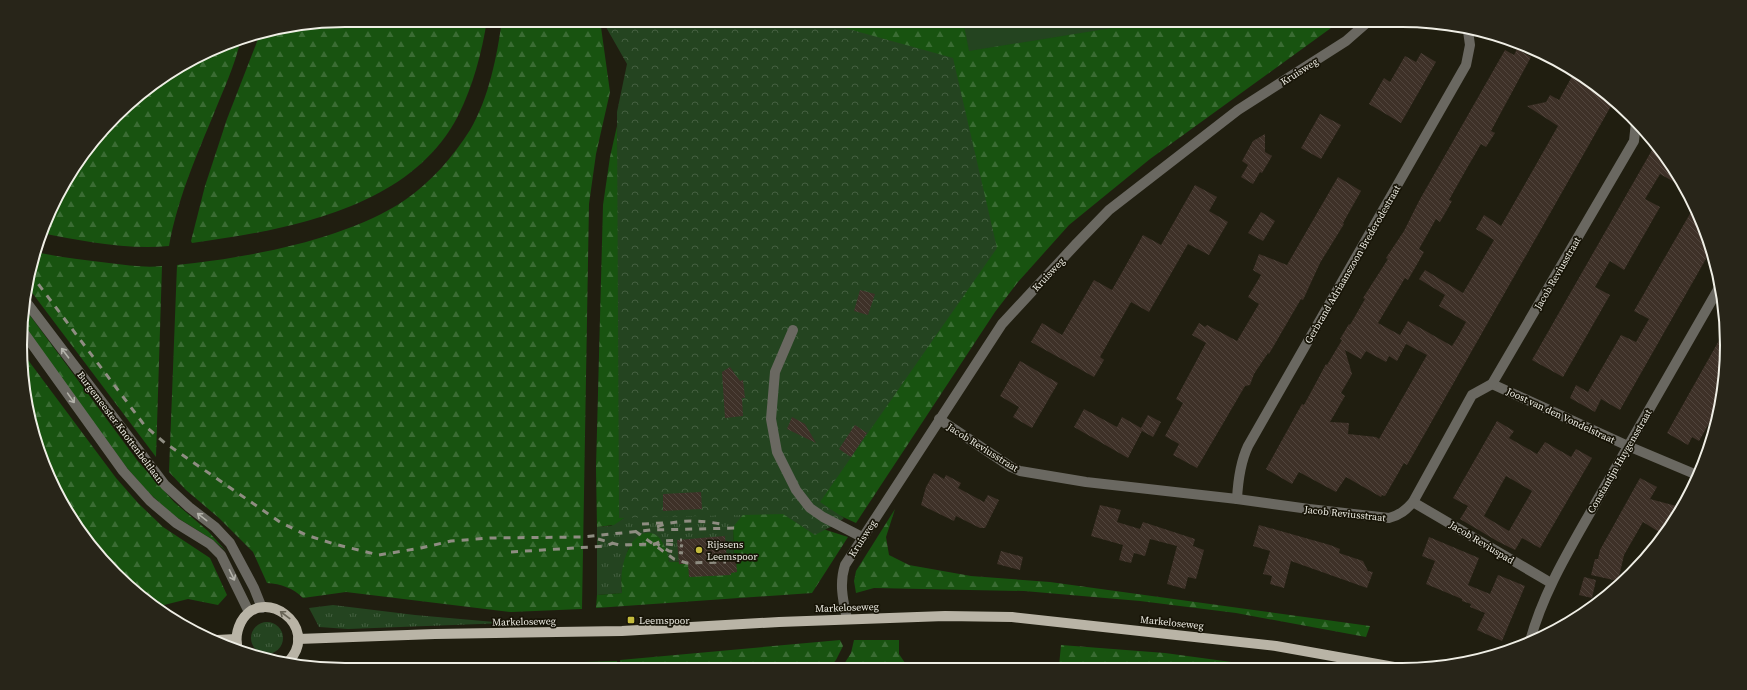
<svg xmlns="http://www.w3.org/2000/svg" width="1747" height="690" font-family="'Source Serif 4',serif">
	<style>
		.grass { fill: url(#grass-tufts) }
		.forest { fill: url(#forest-firs) }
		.park { fill: url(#park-crowns) }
		.pitch { fill: #244420 }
		.building { fill: url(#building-back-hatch); fill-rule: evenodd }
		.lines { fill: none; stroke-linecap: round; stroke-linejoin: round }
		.minor { stroke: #6a6861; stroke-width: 10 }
		.major { stroke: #b9b4a6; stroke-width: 10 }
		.rail { stroke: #8f8d82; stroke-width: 3; stroke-dasharray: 7 7; stroke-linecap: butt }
		.oneway { stroke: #b3b2aa }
		.oneway2 { stroke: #686456 }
		.poi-dot { fill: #c5bc3d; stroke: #171407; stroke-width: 1.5 }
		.labels { text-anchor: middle; stroke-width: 3.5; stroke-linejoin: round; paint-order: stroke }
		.street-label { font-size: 10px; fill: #efeee5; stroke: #171407 }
		.poi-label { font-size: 10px; fill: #efeee5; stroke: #171407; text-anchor: start }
		.rim { fill: none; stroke: #efeee5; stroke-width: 2 }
	</style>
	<defs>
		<pattern id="grass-tufts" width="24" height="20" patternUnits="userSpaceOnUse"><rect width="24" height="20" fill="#244420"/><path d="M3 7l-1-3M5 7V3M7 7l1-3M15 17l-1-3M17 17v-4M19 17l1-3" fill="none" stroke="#445f40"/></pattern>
		<pattern id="forest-firs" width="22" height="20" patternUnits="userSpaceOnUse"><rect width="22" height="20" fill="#185310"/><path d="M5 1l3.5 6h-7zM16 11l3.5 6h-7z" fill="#3a6c33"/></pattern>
		<pattern id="park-crowns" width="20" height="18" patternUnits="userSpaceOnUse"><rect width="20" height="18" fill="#244420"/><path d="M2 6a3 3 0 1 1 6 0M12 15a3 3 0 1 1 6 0" fill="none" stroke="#445f40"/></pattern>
		<pattern id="building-back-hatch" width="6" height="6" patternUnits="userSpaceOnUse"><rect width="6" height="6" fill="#3e3128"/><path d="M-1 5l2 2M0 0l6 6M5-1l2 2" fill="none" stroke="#51453d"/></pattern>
	</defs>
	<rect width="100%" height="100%" fill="#201e10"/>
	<g class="grass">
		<path d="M785,491L733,527L734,560L669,562L664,544L629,547C624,563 620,576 622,593L597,595V527L611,526L630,514Z"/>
		<path d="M333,605L415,615L506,623L348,629L319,627L309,608Z"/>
		<circle cx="267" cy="638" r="16"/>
	</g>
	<g class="forest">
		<path d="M345,20H487C482,52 473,86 458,116C410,209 286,230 192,243L191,241L205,186L227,119L260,34Z"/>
		<path d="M502,20H600L610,92L596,154L589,204L582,609L511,612L346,592L303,598C293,588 281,584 267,583L253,552L219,518L186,490L169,472L177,265C246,258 346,240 405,200C431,182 453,157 470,130C489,98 497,56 502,20Z"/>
		<path d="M740,20H1342L1150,159L1069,225L1018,282L995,312L856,523L821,507L784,430Z"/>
		<path d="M241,37C238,56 227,82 219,101C200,148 178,195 169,246C127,250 82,241 41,233L63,183L131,101L182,64Z"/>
		<path d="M617,126L630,514L614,525L597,527L596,468L603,205L610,157Z"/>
		<path d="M35,252C59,257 84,260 109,263C127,265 145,268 162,266L156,457L27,286Z"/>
		<path d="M23,306L137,460L174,502L208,531L226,551L213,540L173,515L148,492L127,468L24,329Z"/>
		<path d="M25,356L116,478L138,503L163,527L210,558L227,595L218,605L188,599L156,607L147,603L75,525L45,469L26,409Z"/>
		<path d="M895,509L886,537L889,555L909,565L971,576L1050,582L1370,626L1366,637L1236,613L1140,601L1024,591L874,588L856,593L854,581L856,571Z"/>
		<path d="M746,511H779L823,529L848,537L812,593L596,608L597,595L622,593C620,578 622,562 629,548C637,531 655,526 664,545C667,550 668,556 669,562L734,560L733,527Z"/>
		<path d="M840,640L843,646L836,660L828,669H621L620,660Z"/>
		<path d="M854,640H899V654L905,663L1005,668L841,669L851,653Z"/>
		<path d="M1061,645L1165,653L1275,668H1055L1059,666Z"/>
		<path d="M617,661L618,669H339Z"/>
	</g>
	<path class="park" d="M602,20H816L953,58L997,248L820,502L844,518L838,523L815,535L783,514L619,518L617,112L627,64Z"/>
	<path class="pitch" d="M963,20H1161L969,51Z"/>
	<g class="building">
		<path d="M1517,49L1531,57L1491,131L1495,133L1486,147L1481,144L1467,168L1449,200L1452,201L1440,222L1436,219L1419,249L1424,252L1408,280L1405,278L1378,323L1400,335L1408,321L1452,346L1459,335L1466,322L1439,306L1445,295L1419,279L1425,270L1463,293L1494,240L1476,229L1484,215L1501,226L1558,126L1527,106L1546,102L1550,95L1559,100L1575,71L1615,99L1407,465L1404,463L1385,496L1382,495L1381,497L1346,477L1336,492L1299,472L1292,484L1266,469L1297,413L1302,404L1304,405L1326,364L1327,365L1342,340L1340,339L1349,324L1350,325L1365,299L1363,298L1388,259L1386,258L1404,231L1419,201L1505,50L1514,55ZM1406,344L1427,355L1379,439L1376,437L1348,434L1349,423L1330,422L1345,396L1341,393L1352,374L1345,350L1361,359L1366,351L1386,362L1389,356L1397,361Z"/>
		<path d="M1421,53L1436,62L1401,123L1369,104L1384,78L1390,82L1405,56L1416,62Z"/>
		<path d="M1320,114L1341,125L1321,159L1301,148Z"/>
		<path d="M1265,134V152L1272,156L1262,173L1260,172L1253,184L1241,177L1248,165L1242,161L1253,141Z"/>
		<path d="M1656,143L1685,188L1660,174L1645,199L1660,207L1624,270L1610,261L1595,287L1610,295L1563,377L1532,360Z"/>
		<path d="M1338,177L1361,191L1343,223L1344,224L1320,263L1303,300L1301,299L1269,354L1268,353L1254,374L1250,385L1245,386L1197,468L1173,455L1179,444L1165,436L1183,403L1176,399L1206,343L1192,335L1199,323L1205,327L1207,325L1237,341L1259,304L1248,297L1261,275L1253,270L1259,254L1287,265Z"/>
		<path d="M1195,185L1217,197L1209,211L1228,222L1209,255L1188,244L1149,312L1131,302L1100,357L1104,360L1094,377L1031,342L1042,323L1062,335L1094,280L1112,290L1143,235L1161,245Z"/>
		<path d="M1695,205L1711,250L1620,410L1601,399L1595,412L1570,398L1576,385L1588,392L1621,335L1636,342L1649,319L1634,311Z"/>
		<path d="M1261,212L1275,221L1263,241L1248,233Z"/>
		<path d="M860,290L875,294L868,315L854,311Z"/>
		<path d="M1726,328L1725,365L1718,378L1724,382V387L1715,406L1719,408L1716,423L1711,420L1699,441L1692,437L1688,445L1667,433Z"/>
		<path d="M1020,361L1058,383L1032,428L1013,417L1019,407L1000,396Z"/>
		<path d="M730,367L740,381L743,380L745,398H742L743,416L725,418L722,372Z"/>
		<path d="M1084,409L1117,427L1122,417L1141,428L1148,415L1161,422L1153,437L1142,431L1128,458L1074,427Z"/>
		<path d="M792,417L805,424L816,443L787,429Z"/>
		<path d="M1497,421L1514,431L1509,438L1537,454L1545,442L1571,457L1576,449L1592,458L1540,548L1522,538L1515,550L1497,541L1460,519L1468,506L1453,498ZM1506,476L1532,491L1509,531L1484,516Z"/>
		<path d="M855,425L867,433L851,457L839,449Z"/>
		<path d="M934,473L944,479L946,475L961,483L958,488L984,502L988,495L999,500L985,528H980L956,516L954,521L921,505L926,487Z"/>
		<path d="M1640,478L1657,487L1650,499L1680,507L1672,525L1664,535L1643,522L1624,555L1618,581L1591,575L1595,559H1598L1600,550Z"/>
		<path d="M701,492L702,509L663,511V494Z"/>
		<path d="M1100,505L1121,510L1117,522L1140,529L1143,522L1195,539L1193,546L1204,550L1196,579L1188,577L1185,589L1167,584L1177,546L1150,539L1145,556L1134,553L1131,563L1119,560L1123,545L1091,536Z"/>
		<path d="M1259,525L1330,545L1340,549L1339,553L1363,561L1368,571L1373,572L1367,588L1291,561L1284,588L1270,584L1272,576L1263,574L1270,551L1253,546Z"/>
		<path d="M725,536L727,561L736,560L737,572L731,573V575L689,577L688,564H679L677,540Z"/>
		<path d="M1429,537L1479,558L1468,585L1490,594L1498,575L1525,586L1502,641L1477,630L1485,613L1470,607L1471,604L1462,601V599L1426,584L1435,561L1422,556Z"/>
		<path d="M1001,551L1023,557L1020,570L997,564Z"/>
		<path d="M1584,577L1596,580L1592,598L1579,595Z"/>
	</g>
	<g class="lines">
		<g class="minor">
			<path d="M24,299L165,485L189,507L215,527L230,543L254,588L262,608"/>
			<path d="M793,330L775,372L771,419L777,452L796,490L810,508L823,517L862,537"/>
			<path d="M24,333L123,471L150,501L176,523L210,544L221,555L249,612"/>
			<path d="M1492,384L1628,446L1697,475"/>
			<path d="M939,419L1011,467L1020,471L1086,482L1237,499L1309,509L1389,518C1400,515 1406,510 1413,502L1472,395L1492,384L1634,141L1636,122"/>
			<path d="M1237,499C1238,480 1240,463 1248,446L1466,65L1470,45L1468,31"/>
			<path d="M1413,502L1551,583"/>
			<path d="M847,619C843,600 839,584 845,565L1002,324L1077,243L1109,210L1238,110L1346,41L1370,20"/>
			<path d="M1530,641C1544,589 1573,544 1599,497C1639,426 1680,356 1720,286"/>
		</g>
		<g class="major">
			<path d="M298,639L435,634L622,631L779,622L945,616L1012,617L1276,646L1394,667"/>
			<path d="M217,640L236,639"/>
			<path d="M239,652C235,642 236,632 241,622C262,584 321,626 289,661"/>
		</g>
		<g class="rail">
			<path d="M30,273L145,426L165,443L280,522L306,535L334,544L379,555L421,548L451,541L490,538L582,537L651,530L739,528"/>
			<path d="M642,524L663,523"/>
			<path d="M657,527C676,519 704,520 725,525"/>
			<path d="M635,531L674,559L687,563L726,562"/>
			<path d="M598,539L619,545L657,544L669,551L683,553"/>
			<path d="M666,544L683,546"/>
			<path d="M653,545L661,541L682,540"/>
			<path d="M511,552L606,546L613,543"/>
		</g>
	</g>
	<defs><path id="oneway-shaft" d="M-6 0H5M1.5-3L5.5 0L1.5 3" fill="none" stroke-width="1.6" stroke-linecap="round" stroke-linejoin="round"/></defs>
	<g class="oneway">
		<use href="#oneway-shaft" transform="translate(65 353) rotate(-127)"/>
		<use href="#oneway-shaft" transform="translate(71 398) rotate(55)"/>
		<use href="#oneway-shaft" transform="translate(202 517) rotate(-142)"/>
		<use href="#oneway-shaft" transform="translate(232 575) rotate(64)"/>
	</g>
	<use class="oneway2" href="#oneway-shaft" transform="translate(285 615) rotate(-143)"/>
	<g class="poi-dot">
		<circle cx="699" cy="550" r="4"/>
		<rect x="627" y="616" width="8" height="8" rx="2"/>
	</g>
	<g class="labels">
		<g class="street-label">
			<text transform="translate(1299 71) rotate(-32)" y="4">Kruisweg</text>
			<text transform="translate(1352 264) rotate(-60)" y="4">Gerbrand Adriaanszoon Brederodestraat</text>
			<text transform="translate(1557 273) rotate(-60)" y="4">Jacob Reviusstraat</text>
			<text transform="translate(1048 274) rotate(-47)" y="4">Kruisweg</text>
			<text transform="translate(1561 415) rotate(25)" y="4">Joost van den Vondelstraat</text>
			<text transform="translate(121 427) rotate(53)" y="4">Burgemeester Knottenbeltlaan</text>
			<text transform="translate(983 447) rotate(32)" y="4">Jacob Reviusstraat</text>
			<text transform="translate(1619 461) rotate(-60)" y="4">Constantijn Huygensstraat</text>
			<text transform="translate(1345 513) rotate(6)" y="4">Jacob Reviusstraat</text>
			<text transform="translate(862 538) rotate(-57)" y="4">Kruisweg</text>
			<text transform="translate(1482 542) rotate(31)" y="4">Jacob Reviuspad</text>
			<text transform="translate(847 607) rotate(-2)" y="4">Markeloseweg</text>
			<text transform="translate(524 621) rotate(-1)" y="4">Markeloseweg</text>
			<text transform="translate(1172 622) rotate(6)" y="4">Markeloseweg</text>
		</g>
		<g class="poi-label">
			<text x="707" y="548">Rijssens<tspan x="707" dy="12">Leemspoor</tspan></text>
			<text x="639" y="624">Leemspoor</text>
		</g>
	</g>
	<path d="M0 0H1747V690H0ZM345 27H1402A318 318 0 0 1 1720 345V345A318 318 0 0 1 1402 663H345A318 318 0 0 1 27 345V345A318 318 0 0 1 345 27Z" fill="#282519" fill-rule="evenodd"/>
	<path class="rim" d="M345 27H1402A318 318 0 0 1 1720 345V345A318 318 0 0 1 1402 663H345A318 318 0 0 1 27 345V345A318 318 0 0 1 345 27Z"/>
</svg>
